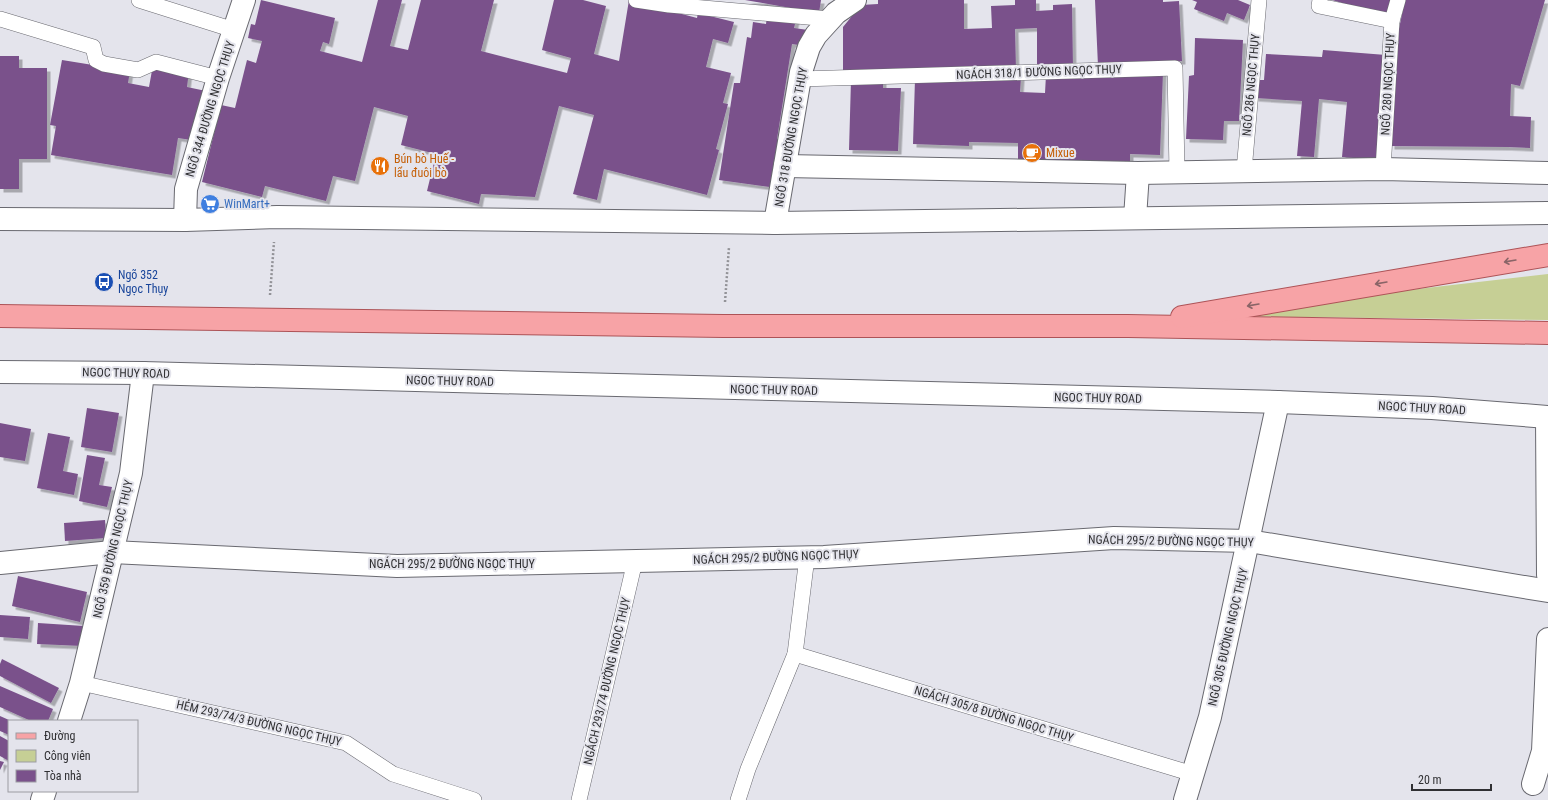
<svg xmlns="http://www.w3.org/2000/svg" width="1548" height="800" font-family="'Roboto Condensed',sans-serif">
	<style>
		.green { fill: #c6cf95 }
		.building { fill: #7a518b; filter: url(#shadow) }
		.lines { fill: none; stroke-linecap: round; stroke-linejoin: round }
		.service-casing { stroke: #696970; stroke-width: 16 }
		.minor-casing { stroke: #696970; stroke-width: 24 }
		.tertiary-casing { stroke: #696970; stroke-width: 24 }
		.primary-casing { stroke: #ad5357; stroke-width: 24 }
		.path { stroke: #939398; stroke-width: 2.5; stroke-dasharray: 2 2; stroke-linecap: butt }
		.service { stroke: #fff; stroke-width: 15 }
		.minor { stroke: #fff; stroke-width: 22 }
		.tertiary { stroke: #fff; stroke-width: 22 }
		.primary { stroke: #f7a3a6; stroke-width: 22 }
		.oneway { stroke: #8a6467 }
		.labels { text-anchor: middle; stroke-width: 4; stroke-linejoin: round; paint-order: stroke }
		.street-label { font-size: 12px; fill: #303033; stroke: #e4e4ec }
		.food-label { font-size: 12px; fill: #c56008; stroke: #e4e4ec; text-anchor: start }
		.shop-label { font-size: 12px; fill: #366cbe; stroke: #e4e4ec; text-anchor: start }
		.transit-label { font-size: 12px; fill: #164399; stroke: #e4e4ec; text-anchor: start }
	</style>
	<defs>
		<filter id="shadow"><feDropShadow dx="3.5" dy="3.5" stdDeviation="0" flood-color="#0004"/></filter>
	</defs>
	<rect width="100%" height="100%" fill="#e4e4ec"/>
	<path class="green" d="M1548,274V320L1218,316L1305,302Z"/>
	<g class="building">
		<path d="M261,0L335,18L329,44L323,42L320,51L362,62L378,0H402L390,46L408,50L421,0H494L481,51L567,73L571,58L542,50L554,0H583L606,6L594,54L619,61L629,0L697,18L698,13L734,22L728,43L713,39L706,67L731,73L723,103L728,104L716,149L719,150L707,195L604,169L597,200L573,194L594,115L559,106L535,197L481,194L479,204L427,191L436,154L401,145L408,116L374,107L355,181L333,176L326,201L265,186L262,197L202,182L221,105L235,108L247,60L256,63L262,41L248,38L251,24L255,25Z"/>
		<path d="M745,0H821L819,13Z"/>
		<path d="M878,0H964V29L992,28L991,6L1015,5V0H1036V11L1053,10V5L1072,4L1073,69H1037V28L1015,29L1016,70L843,74V27L861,5L878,4Z"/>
		<path d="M1095,0H1163V2L1179,1L1182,61L1098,66Z"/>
		<path d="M1192,0H1238L1250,5L1244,20L1227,13L1224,21L1194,9L1197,2Z"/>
		<path d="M1332,0H1393L1389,17Z"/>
		<path d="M1405,0H1545L1520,86L1511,84L1510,116L1531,117L1530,148L1508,147L1391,146L1393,57Z"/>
		<path d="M767,16L796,20L794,28L808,30L806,46L792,44L777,139L784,140L777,188L719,180L734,83H740L747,37L751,38L753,22L766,24Z"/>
		<path d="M1195,38L1243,40L1239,121H1224L1223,140L1186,139L1189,76L1194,75Z"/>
		<path d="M1323,50L1386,55L1378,160L1342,157L1347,102L1319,99L1314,157L1297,156L1302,101L1255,98L1257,80H1264L1266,54L1322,57Z"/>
		<path d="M0,56H19V68H47V159H19V189H0Z"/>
		<path d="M62,60L130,71L128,83L149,87L153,65L189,71L187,87L206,91L198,141L178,138L172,175L51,155L56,126L50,125Z"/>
		<path d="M1163,72L1160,155L1130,154V164L1018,161V143L969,142V146L913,144L915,79L1021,77L1020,92L1045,93L1046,75Z"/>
		<path d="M851,80L883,81V88H901L898,151L849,150Z"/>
		<path d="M87,408L119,413L112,452L81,447Z"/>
		<path d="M0,423L31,429L25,461L0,457Z"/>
		<path d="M48,433L70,437L63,471L78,474L74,495L37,488Z"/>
		<path d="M87,455L105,458L99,485L112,487L107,507L79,501Z"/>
		<path d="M105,520L106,538L65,541L64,523Z"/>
		<path d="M18,576L87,592L80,622L12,606Z"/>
		<path d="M0,615L30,617L28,639L0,637Z"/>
		<path d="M38,623L84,626L83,646L37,644Z"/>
		<path d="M2,659L59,688L51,703L0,676V664Z"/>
		<path d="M0,686L53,709L48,721H31L0,707Z"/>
		<path d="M0,716L9,720V735L0,731Z"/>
		<path d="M0,736L9,741V761L0,756Z"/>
		<path d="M0,761L4,762L0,770Z"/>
	</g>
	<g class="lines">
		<defs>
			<g id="service">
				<path d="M139,0L234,30"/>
				<path d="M636,0L669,5L830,19"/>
				<path d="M1320,0L1319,6L1392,21"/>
				<path d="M0,19L93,47L96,60L104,64L138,70L156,62L218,78"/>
				<path d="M800,79L1175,68L1177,172"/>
				<path d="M1383,169L1392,21L1398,0"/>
				<path d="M1244,171L1259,0"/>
				<path d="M795,654L1193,774"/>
				<path d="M81,683L346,743L393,774L474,800"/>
				<path d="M579,800L635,561"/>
				<path d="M738,800L748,769L795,654L807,557"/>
			</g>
			<g id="minor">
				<path d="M785,166L1138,173L1383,169L1548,173"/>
				<path d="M1135,218L1138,173"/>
				<path d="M185,220L186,189L218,78L244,0"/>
				<path d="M775,223L801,72L809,47L816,35L836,13L855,0"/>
				<path d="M0,372L143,373L1278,402L1432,408L1548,417"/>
				<path d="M1547,417L1548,575"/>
				<path d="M0,563L112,552L397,566L824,557L1114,538L1249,541L1548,591"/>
				<path d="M69,721L81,683L131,473L143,373"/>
				<path d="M1533,784L1543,751L1548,639"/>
				<path d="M42,800L45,791"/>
				<path d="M1185,800L1210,717L1278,402"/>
			</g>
			<path id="tertiary" d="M0,219L185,220L277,217L775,223L1548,213"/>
			<g id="primary">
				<path d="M0,316L723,326H1128L1548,333"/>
				<path d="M1182,317L1548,255"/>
			</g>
		</defs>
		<use href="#service" class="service-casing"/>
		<use href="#minor" class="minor-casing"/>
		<use href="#tertiary" class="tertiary-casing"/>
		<use href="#primary" class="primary-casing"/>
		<g class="path">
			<path d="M270,295L274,242"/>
			<path d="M725,302L729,247"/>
		</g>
		<use href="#service" class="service"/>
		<use href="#minor" class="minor"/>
		<use href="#tertiary" class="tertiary"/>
		<use href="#primary" class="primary"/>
	</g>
	<defs><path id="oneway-shaft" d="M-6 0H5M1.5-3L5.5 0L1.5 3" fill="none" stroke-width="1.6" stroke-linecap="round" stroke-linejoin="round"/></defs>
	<g class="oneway">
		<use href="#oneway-shaft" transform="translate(1510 261) rotate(170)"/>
		<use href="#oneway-shaft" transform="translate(1381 283) rotate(170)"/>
		<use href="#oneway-shaft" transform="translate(1253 305) rotate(170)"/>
	</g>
	<defs>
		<symbol id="cafe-disc" viewBox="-11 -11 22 22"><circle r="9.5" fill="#e8710a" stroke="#e4e4ec"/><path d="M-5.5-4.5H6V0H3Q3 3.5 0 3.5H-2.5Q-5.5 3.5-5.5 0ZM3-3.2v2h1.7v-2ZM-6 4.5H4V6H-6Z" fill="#fff"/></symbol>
		<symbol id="restaurant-disc" viewBox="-11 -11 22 22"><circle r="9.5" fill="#e8710a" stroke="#e4e4ec"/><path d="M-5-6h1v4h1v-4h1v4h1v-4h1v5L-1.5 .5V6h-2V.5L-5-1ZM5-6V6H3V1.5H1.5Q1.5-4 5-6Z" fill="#fff"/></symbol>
		<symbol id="supermarket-disc" viewBox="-11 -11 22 22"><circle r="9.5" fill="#3f7fe0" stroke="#e4e4ec"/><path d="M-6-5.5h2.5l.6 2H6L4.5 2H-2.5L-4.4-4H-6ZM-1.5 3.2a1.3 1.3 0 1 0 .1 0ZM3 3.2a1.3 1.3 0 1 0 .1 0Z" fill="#fff"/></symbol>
		<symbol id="bus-disc" viewBox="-11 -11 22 22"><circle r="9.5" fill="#1a4fb4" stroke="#e4e4ec"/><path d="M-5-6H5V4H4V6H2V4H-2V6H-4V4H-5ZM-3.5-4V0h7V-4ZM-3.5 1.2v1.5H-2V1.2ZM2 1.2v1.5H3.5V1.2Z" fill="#fff"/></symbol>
	</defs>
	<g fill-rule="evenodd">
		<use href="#cafe-disc" x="1021" y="142" width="22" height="22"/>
		<use href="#restaurant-disc" x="369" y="155" width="22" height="22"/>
		<use href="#supermarket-disc" x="199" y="193" width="22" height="22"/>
		<use href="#bus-disc" x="93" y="271" width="22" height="22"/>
	</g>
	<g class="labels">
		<g class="street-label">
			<text transform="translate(1039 72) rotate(-2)" y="4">NGÁCH 318/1 ĐƯỜNG NGỌC THỤY</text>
			<text transform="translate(1388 84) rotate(-87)" y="4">NGÕ 280 NGỌC THỤY</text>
			<text transform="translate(1251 85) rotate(-85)" y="4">NGÕ 286 NGỌC THỤY</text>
			<text transform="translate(210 109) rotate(-73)" y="4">NGÕ 344 ĐƯỜNG NGỌC THỤY</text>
			<text transform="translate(791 137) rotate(-80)" y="4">NGÕ 318 ĐƯỜNG NGỌC THỤY</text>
			<text transform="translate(126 373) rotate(1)" y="4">NGOC THUY ROAD</text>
			<text transform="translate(450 381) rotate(1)" y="4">NGOC THUY ROAD</text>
			<text transform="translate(774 390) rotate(1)" y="4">NGOC THUY ROAD</text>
			<text transform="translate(1098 398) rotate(1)" y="4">NGOC THUY ROAD</text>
			<text transform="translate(1422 408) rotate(3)" y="4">NGOC THUY ROAD</text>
			<text transform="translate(1171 541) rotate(1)" y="4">NGÁCH 295/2 ĐƯỜNG NGỌC THỤY</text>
			<text transform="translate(113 549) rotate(-77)" y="4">NGÕ 359 ĐƯỜNG NGỌC THỤY</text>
			<text transform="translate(776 557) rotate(-2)" y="4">NGÁCH 295/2 ĐƯỜNG NGỌC THỤY</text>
			<text x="452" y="568">NGÁCH 295/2 ĐƯỜNG NGỌC THỤY</text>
			<text transform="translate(1228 637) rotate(-77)" y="4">NGÕ 305 ĐƯỜNG NGỌC THỤY</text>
			<text transform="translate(607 681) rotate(-77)" y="4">NGÁCH 293/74 ĐƯỜNG NGỌC THỤY</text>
			<text transform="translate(994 714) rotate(17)" y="4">NGÁCH 305/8 ĐƯỜNG NGỌC THỤY</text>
			<text transform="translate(259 723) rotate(13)" y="4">HẺM 293/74/3 ĐƯỜNG NGỌC THỤY</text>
		</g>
		<g class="food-label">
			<text x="1046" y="157">Mixue</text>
			<text x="394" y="163">Bún bò Huế -<tspan x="394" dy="14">lẩu đuôi bò</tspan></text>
		</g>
		<g class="shop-label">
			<text x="224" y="208">WinMart+</text>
		</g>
		<g class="transit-label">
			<text x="118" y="279">Ngõ 352<tspan x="118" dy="14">Ngọc Thụy</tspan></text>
		</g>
	</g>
	<rect x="8" y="720" width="130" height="72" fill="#e4e4ec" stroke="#9c9ca2"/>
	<rect x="16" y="733" width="20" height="6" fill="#f7a3a6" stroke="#9c9ca2"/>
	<text x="44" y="740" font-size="12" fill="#303033">Đường</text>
	<rect x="16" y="750" width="20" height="12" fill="#c6cf95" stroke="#9c9ca2"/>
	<text x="44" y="760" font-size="12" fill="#303033">Công viên</text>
	<rect x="16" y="770" width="20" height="12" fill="#7a518b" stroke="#9c9ca2"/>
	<text x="44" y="780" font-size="12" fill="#303033">Tòa nhà</text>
	<path d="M1412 784v6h79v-6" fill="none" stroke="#303033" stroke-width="2"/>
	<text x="1418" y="784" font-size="12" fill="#303033" stroke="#e4e4ec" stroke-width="3" paint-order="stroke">20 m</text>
</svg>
